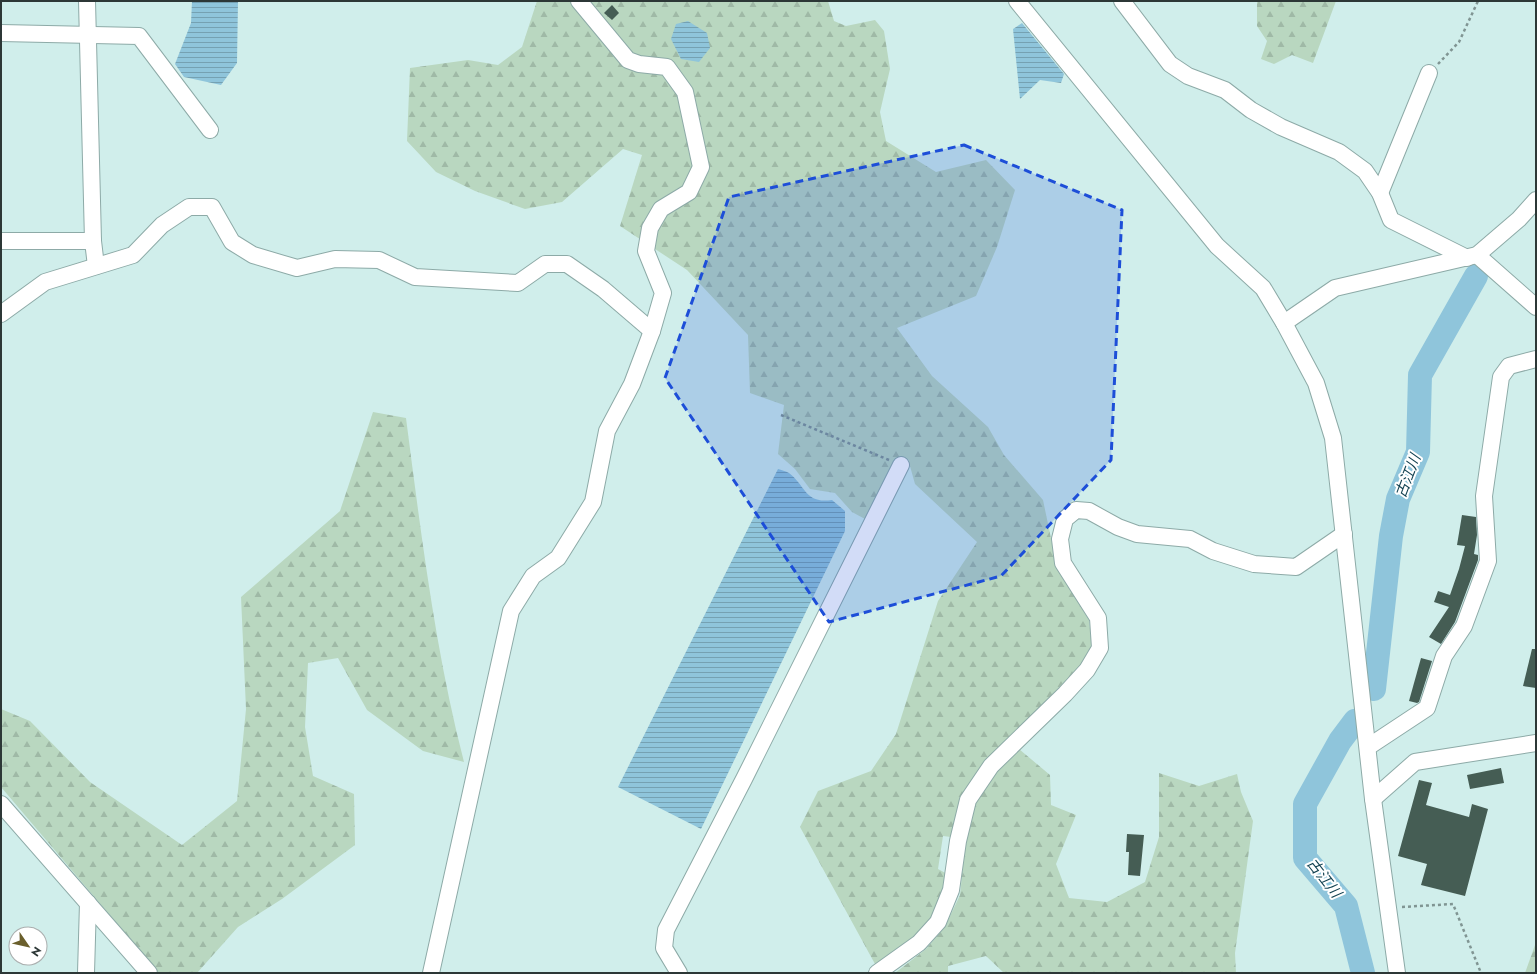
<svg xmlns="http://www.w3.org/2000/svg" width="1537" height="974" font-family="Jost,'Noto Sans JP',sans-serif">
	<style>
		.forest { fill: url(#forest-firs) }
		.water { fill: url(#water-rules) }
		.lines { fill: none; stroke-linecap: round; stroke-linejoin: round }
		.river { stroke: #8fc5db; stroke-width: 24 }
		.building { fill: #455d54 }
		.minor-casing { stroke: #8daaa7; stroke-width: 18 }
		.path { stroke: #809593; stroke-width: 2.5; stroke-dasharray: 3 3; stroke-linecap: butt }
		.minor { stroke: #fff; stroke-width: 16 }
		.marked { fill: #1d4ed8; fill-opacity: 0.2; stroke: #1d4ed8; stroke-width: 3; stroke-dasharray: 8 5; stroke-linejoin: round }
		.labels { text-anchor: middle; stroke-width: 4; stroke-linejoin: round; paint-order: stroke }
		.water-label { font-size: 15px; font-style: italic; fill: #0e3e4e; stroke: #fff }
	</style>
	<defs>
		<pattern id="forest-firs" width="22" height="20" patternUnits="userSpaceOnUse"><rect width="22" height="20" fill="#b9d7c0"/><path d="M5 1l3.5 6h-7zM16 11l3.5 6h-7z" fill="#9fb9a6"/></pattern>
		<pattern id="water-rules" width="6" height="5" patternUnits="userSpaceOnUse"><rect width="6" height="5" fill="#8fc5db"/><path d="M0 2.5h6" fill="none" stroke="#75a1b2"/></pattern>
	</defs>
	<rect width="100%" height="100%" fill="#d0eeeb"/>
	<g class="forest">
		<path d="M537,1H828L834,21L846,26L875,20L884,31L890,69L880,112L886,141L936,172L986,160L1015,190L997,247L976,296L897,328L932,376L988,427L1004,455L1043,500L1057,567L1089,620L1092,646L1082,664L989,759L960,797L951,837L943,836L938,869L949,875L933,918L911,939L875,964L800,827L818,791L871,771L896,734L938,601L977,542L915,484L908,459H897L865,519L852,512L835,493L810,489L795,469L778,454L784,405L750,393L748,335L687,270L620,226L642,155L623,149L562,202L525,209L475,191L436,172L407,141L410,68L468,60L498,65L522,47Z"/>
		<path d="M1257,1H1336L1313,63L1292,55L1274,64L1261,59L1267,41L1257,26Z"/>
		<path d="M373,412L406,418C421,533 435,650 464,762L423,751L367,710L338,658L308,663L305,727L313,776L354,794L355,845L282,899L238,927L197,973H159L1,787V709L30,721L90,782L182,845L237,801L246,709L241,597L340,511Z"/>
		<path d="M1019,749L1050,775L1051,805L1076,815L1056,864L1069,898L1107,902L1145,882L1159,837V773L1199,786L1237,774L1241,792L1253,821L1235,953L1236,973H1004L986,956L948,966V973H895L926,949L945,927L960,895L965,847L976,802L994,773Z"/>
		<path d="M1536,943V973H1525L1535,945Z"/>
	</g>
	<g class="water">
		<path d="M192,1H238L237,63L221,85L184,77L175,64L191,23Z"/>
		<path d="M688,21L707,33L710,48L699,62L681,59L671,39L676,24Z"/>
		<path d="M1022,23L1064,74L1061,83L1040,80L1020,99L1013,29Z"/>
		<path d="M778,469C781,470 786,471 789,473C806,486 805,504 832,500L845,511V531L701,829L618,787Z"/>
	</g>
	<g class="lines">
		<g class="river">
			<path d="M1374,689L1391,536L1398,499L1418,452L1420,375L1476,276"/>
			<path d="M1355,721L1340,741L1305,804V858L1346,906L1363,973"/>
		</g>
	</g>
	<g class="building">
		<path d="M612,5L619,13L612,20L604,13Z"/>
		<path d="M1462,515L1476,517L1477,535L1474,554L1478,555V560L1455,622L1441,644L1429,637L1449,607L1434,602L1438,591L1450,595L1459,569L1465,546L1457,545Z"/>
		<path d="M1532,649H1536V688L1523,686Z"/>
		<path d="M1421,658L1432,661L1419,702L1417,703L1409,701Z"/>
		<path d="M1501,768L1504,783L1470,789L1467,775Z"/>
		<path d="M1419,780L1432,783L1426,805L1469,817L1472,804L1488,809L1465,896L1421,885L1427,864L1398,856Z"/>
		<path d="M1127,834L1144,835L1140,876L1128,875L1129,852H1126Z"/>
	</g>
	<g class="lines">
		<defs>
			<g id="minor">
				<path d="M87,1L93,241L96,266"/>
				<path d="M1017,1L1217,246L1263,288L1284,323L1316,383L1333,438L1373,799L1397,973"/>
				<path d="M1122,1L1170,64L1188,76L1225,90L1251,110L1281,127L1339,152L1365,171L1380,193L1391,220L1467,258"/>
				<path d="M1,33L139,36L210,130"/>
				<path d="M1380,193L1429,73"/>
				<path d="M1,241H93"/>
				<path d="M1477,255L1536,307"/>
				<path d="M1,314L45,282L133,255L162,225L189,207H212L232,242L253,255L297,268L335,259L379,260L415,277L518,283L545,264H567L603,289L652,331"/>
				<path d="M1284,323L1335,288L1477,255L1519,219L1536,200"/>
				<path d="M1368,747L1427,708L1444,656L1464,626L1488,561L1484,496L1501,377L1509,366L1536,359"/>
				<path d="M1373,799L1415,762L1536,743"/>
				<path d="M1,804L149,973"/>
				<path d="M86,973L88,903"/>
				<path d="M431,973L511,611L533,576L558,558L593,502L607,431L632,384L652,331L663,293L646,251L650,228L661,209L689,192L701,167L685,92L667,67L639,64L628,60L579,1"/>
				<path d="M679,973L664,948L666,930L744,779L901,465"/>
				<path d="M877,973L919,943L938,922L951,890L958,841L968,800L991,766L1065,694L1087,670L1100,648L1098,618L1063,563L1060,539L1065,519L1076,510L1089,511L1118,527L1137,534L1190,539L1213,551L1254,564L1296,567L1344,534"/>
			</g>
		</defs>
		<use href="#minor" class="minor-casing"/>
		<g class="path">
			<path d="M1438,64L1459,42L1478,1"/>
			<path d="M781,415L889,460"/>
			<path d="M1402,907L1453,904L1481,973"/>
		</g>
		<use href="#minor" class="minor"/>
	</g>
	<path class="marked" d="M964,145L1122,210L1111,460L1001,576L829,622L665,378L729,197Z"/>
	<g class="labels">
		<g class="water-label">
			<text transform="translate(1408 476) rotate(-69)" y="5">古江川</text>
			<text transform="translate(1324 878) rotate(52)" y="5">古江川</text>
		</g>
	</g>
	<rect width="1537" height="974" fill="none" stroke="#2c3736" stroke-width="4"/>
	<g transform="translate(28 946) rotate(124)"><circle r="19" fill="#ffffff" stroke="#abafaf"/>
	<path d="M0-3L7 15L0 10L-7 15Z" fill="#6a5f2c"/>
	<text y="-6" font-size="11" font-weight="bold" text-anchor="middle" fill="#2c3736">N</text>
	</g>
</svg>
